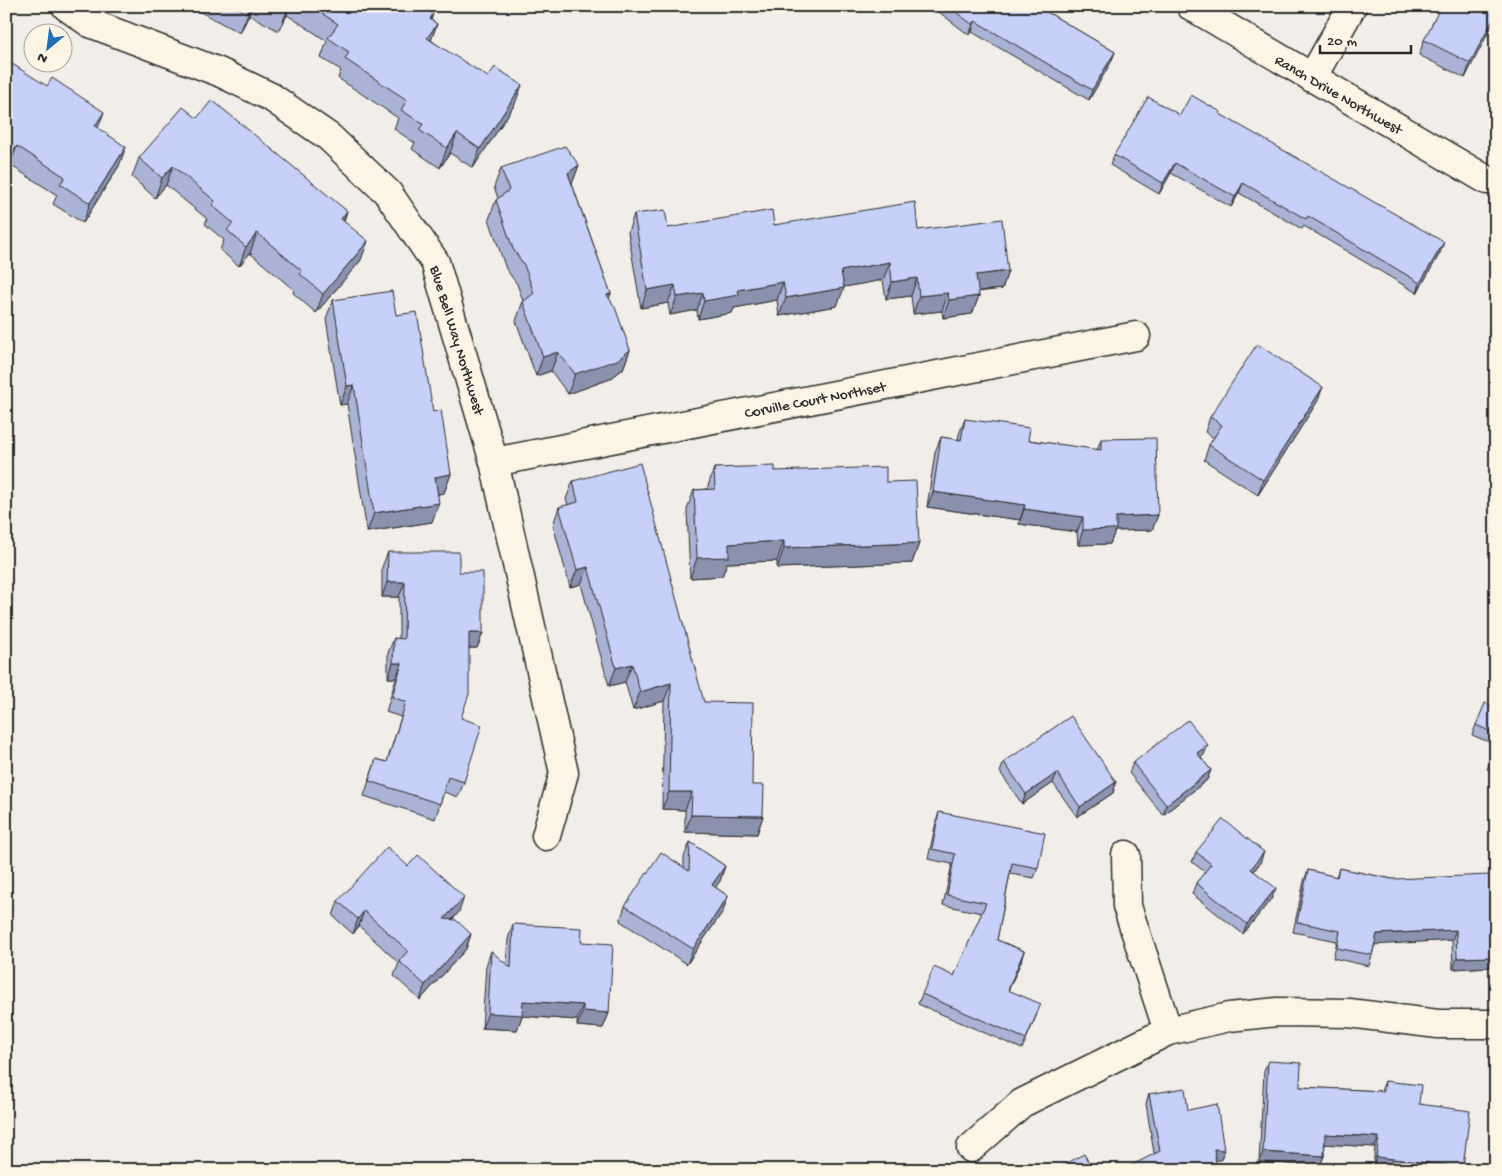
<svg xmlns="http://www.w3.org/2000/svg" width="1502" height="1176" font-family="'Gochi Hand',sans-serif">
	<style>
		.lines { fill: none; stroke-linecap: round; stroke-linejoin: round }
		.minor-casing { stroke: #2b2b2b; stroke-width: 31 }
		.minor { stroke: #fcf5e5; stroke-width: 28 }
		.wall { fill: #aab3d5; stroke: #2b2b2b }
		.shaded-wall { fill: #8b92ae; stroke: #2b2b2b }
		.building { fill: #c6d0f8; stroke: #2b2b2b }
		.labels { text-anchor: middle; stroke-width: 4.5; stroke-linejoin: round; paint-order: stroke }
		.street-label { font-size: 15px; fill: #2b2b2b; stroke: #fcf5e5 }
	</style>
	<rect width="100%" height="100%" fill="#f1eee9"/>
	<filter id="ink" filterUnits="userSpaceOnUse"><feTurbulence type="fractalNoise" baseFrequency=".02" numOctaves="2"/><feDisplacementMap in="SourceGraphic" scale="10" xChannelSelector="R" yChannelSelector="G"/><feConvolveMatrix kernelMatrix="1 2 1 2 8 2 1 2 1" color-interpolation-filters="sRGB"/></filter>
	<g filter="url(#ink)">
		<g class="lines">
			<defs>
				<g id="minor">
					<path d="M66,6L90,23L219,72L271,97L329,137L388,193L435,262L494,462L564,773L546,836"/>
					<path d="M1191,6L1487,180"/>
					<path d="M1312,78L1352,6"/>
					<path d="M494,462L1136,336"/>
					<path d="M1126,855L1127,906L1168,1031"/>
					<path d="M971,1148L1022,1103L1168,1031L1229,1017L1277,1012L1349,1013L1438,1024H1496"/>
				</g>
			</defs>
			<use href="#minor" class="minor-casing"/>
			<use href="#minor" class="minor"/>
		</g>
		<g class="wall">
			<path d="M189,6H421L433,14L431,20L437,24L431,40L515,104L473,168L450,153L440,168L412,149L415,143L394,129L398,118L338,78L341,70L321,58L327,41L287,15L279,31L249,15L240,33Z"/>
			<path d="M931,6H1037L1115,52L1111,62L1089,100L972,32L969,35Z"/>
			<path d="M1496,6L1465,78L1419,55L1424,40Z"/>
			<path d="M6,60L98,128L119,166L83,223L53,204L57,195L10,165L6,170Z"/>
			<path d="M1220,114L1440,253L1417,293L1304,226L1302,229L1239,193L1231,207L1171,173L1159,194L1110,165L1114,155L1180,115Z"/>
			<path d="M197,118L347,211L344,221L361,260L316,313L293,293L294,290L250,253L239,266L220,250L224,240L205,224L207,219L166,185L155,198L132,177L139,158Z"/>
			<path d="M579,165L572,184L611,294L609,299L630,350L623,369L610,379L568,394L551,371L536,376L516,321L523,301L517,284L506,269L489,219L496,200L498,198L494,187L501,168Z"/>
			<path d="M634,214L668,228L774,225L918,230L1008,271L1002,289L978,292L979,296L972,314L943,318L942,311L913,314L911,296L886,299L883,280L843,287L837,306L779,316L777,300L734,308L732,313L698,319L697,310L670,315L668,303L641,308L628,232Z"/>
			<path d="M333,300L396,315L433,412L451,474L444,493L438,494L432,522L367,532L347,404L340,405L326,319Z"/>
			<path d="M1317,402L1258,495L1204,460L1209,445L1214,438L1205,432L1210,417Z"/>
			<path d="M965,419L1028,440L1097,450L1101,439L1158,515L1152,530L1115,531L1110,544L1078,545L1077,532L1019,524L1020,520L927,507L935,452L941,437L958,440L959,434Z"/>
			<path d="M714,468L775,471L886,482L919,543L912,563L777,568V561L727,563L722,576L690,578L687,509L694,490L707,489Z"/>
			<path d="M573,481L704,702L752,785L763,816L757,834L685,832V810L662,809L664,701L633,710L625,682L609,686L581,584L570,587L553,525L559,507L568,505L566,499Z"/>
			<path d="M388,552L459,572L483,633L477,648H469L461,718L464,782L458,797L444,792L435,819L364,796L376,759L387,762L401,717L386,712L396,678H388V653L394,638L399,639V597H382V567Z"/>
			<path d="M1496,707V745L1472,735L1476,725Z"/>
			<path d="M1496,748V773L1487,769Z"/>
			<path d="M1204,755L1201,758L1211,770L1207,780L1163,815L1129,773L1133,763Z"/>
			<path d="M1004,762L1116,782L1113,793L1077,817L1053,783L1022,804L1000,772Z"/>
			<path d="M939,812L1038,868L1034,878L1010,874L997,940L1024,951L1008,990L1037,1014L1022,1049L918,1004L922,994L954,976L982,913L943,905L952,864L928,859L936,822Z"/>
			<path d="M690,842L725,866L720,881L715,887L728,896L723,911L687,964L620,921L625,906L684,868V857Z"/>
			<path d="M1196,852L1260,863L1254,871L1272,898L1243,934L1192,894L1196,883L1205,872L1192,862Z"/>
			<path d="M1339,868L1392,879L1493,957L1490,967L1453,969L1452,940L1375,944L1369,966L1333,958L1337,941L1293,932L1304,881L1308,870L1336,877Z"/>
			<path d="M338,901L459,912L452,920L471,934L466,949L420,1000L394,976L399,963L359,926L353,934L333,916Z"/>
			<path d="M513,924L581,942L609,1013L603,1028L577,1026V1020L522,1016L517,1030L482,1028L486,966L491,951L506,965L508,939Z"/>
			<path d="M1268,1061L1300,1087L1381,1091L1385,1081L1419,1104L1463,1167L1462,1170H1394L1373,1167L1375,1147L1325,1144L1324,1156L1320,1166L1259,1162L1264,1071Z"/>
			<path d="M1496,1090V1134L1492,1101Z"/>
			<path d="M1149,1094L1188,1110L1221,1160L1154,1153L1146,1104Z"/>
		</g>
		<g class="shaded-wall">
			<path d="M251,6H252L249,15L240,33L248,13Z"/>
			<path d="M289,6H290L287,15L279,31Z"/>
			<path d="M1496,14V18L1465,78L1470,63Z"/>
			<path d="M975,21L972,32L969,35L973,25Z"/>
			<path d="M437,24L430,43L427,38Z"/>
			<path d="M1115,52L1111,62L1089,100L1092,90Z"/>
			<path d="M522,85L515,104L473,168L480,149Z"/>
			<path d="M104,112L97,131L95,126Z"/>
			<path d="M457,133L450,153L440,168L447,148Z"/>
			<path d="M17,146L10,165L6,170V168L11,154Z"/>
			<path d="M126,147L119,166L83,223L90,203Z"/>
			<path d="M1175,163L1171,173L1159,194L1163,183Z"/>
			<path d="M579,165L572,184L568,173Z"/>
			<path d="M173,166L166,185L155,198L162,178Z"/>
			<path d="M1243,183L1239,193L1231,207L1235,197Z"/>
			<path d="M347,211L340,230L341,219Z"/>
			<path d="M257,233L250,253L239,266L246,247Z"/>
			<path d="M368,241L361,260L316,313L323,294Z"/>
			<path d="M1444,242L1440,253L1417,293L1420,283Z"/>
			<path d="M890,262L883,280L834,289L841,271Z"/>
			<path d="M1008,271L1002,289L970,292L976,275Z"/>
			<path d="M917,278L911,296L886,299L892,282Z"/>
			<path d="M783,282L777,300L734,308L732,313L698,319L704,301L738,290Z"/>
			<path d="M675,285L668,303L641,308L647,290Z"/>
			<path d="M844,288L837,306L779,316L786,298Z"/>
			<path d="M703,293L697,310L670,315L677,297Z"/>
			<path d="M948,293L942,311L913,314L919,296Z"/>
			<path d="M979,296L972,314L943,318L949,300Z"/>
			<path d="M630,350L623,369L610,379L568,394L575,374Z"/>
			<path d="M558,352L551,371L536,376L543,357Z"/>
			<path d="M354,385L347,404L340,405L347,386Z"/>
			<path d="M1323,387L1317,402L1258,495L1263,480Z"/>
			<path d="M451,474L444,493L428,496L435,477Z"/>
			<path d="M933,492L1025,505L1020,520L927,507Z"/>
			<path d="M439,503L432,522L367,532L374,513Z"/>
			<path d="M1024,509L1083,517L1077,532L1019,524Z"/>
			<path d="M1158,515L1152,530L1115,531L1110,544L1078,545L1083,530L1116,517Z"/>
			<path d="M784,541L777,561L727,563L722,576L690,578L697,558L729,544Z"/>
			<path d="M919,543L912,563L777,568L784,548Z"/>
			<path d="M588,567L581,584L570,587L577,570Z"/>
			<path d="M387,582H405L399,597H382Z"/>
			<path d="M469,633H483L477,648H463Z"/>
			<path d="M393,663H402L396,678H388Z"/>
			<path d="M632,664L625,682L609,686L616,668Z"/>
			<path d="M671,683L664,701L633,710L640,692Z"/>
			<path d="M1208,745L1204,755L1194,763L1197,753Z"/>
			<path d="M1211,770L1207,780L1163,815L1166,805Z"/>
			<path d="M1057,773L1053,783L1022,804L1026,794Z"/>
			<path d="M1116,782L1113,793L1077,817L1080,807Z"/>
			<path d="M669,792H692L685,810L662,809Z"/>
			<path d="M691,815L763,816L757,834L685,832Z"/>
			<path d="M1264,852L1260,863L1247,879L1251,869Z"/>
			<path d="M725,866L720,881L707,900L712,885Z"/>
			<path d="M1276,888L1272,898L1243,934L1247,924Z"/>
			<path d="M728,896L723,911L687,964L693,949Z"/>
			<path d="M464,897L459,912L438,934L444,919Z"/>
			<path d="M364,911L359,926L353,934L358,919Z"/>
			<path d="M1456,930L1452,940L1373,945L1377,934Z"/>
			<path d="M471,934L466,949L420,1000L425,985Z"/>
			<path d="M1024,951L1021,962L1004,1000L1008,990Z"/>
			<path d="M1493,957L1490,967L1453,969L1457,958Z"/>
			<path d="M523,1001L583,1005L577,1020L522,1016L517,1030L482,1028L488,1013Z"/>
			<path d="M583,1011L609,1013L603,1028L577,1026Z"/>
			<path d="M1325,1134L1379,1137L1375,1147L1322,1144Z"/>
			<path d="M1214,1149L1224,1150L1221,1160H1210Z"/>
			<path d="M1263,1152L1324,1156L1320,1166L1259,1162Z"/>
			<path d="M1376,1157L1463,1167L1462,1170H1394L1373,1167Z"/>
		</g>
		<g class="building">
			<path d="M234,6H251L248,13Z"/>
			<path d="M276,6H289L286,11Z"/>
			<path d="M311,6H421L433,14L430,19L437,24L427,38L488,77L495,67L522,85L480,149L457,133L447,148L419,130L423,124L401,110L407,100L345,59L349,52L328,38L338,24Z"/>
			<path d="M948,6H1037L1115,52L1092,90L975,21L973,25Z"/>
			<path d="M1441,6H1496V14L1470,63L1424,40Z"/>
			<path d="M6,60L47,86L52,78L104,112L95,126L126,147L90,203L60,184L65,177L17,146L11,154L6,150Z"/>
			<path d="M1191,95L1221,112L1220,114L1444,242L1420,283L1308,216L1306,219L1243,183L1235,197L1175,163L1163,183L1114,155L1148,97L1180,115Z"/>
			<path d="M212,100L347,211L341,219L368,241L323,294L300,274L302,271L257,233L246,247L227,230L233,223L212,205L215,201L173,166L162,178L139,158L183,107L197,118Z"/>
			<path d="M565,146L579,165L568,173L611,294L607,295L615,307L630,350L617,360L575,374L558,352L543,357L523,302L534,293L524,265L513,249L496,200L509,190L501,168Z"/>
			<path d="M915,202L918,230L1002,219L1008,271L976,275L979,296L949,300L948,293L919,296L917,278L892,282L890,262L841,271L844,288L786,298L783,282L738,290L739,295L704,301L703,293L677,297L675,285L647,290L634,214L665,210L668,228L772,210L774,225Z"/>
			<path d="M392,291L396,315L417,312L433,412L441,410L451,474L435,477L439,503L374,513L354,385L347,386L333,300Z"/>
			<path d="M1257,344L1323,387L1263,480L1209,445L1222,425L1210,417Z"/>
			<path d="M965,419L1030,428L1028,440L1101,450V439L1156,438L1158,515L1116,517V529L1083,530V517L1024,509L1025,505L933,492L941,437L961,440Z"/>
			<path d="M640,463L704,702L753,703L752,785H764L763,816L691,815L692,792H669L671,683L640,692L632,664L616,668L588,567L577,570L559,507L578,502L573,481Z"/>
			<path d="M775,466V471L886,467V482L916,481L919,543L784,548V541L729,544V557L697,558L694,490L715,489L714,468Z"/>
			<path d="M388,552H459V572H483V633H469V694L461,718L482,725L464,782L448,777L440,804L369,781L376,759L387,762L406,702L392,697L402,663H393L394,638L404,639L405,582H387Z"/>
			<path d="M1485,703L1496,707V734L1476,725Z"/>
			<path d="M1071,716L1116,782L1080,807L1057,773L1026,794L1004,762Z"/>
			<path d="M1188,720L1208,745L1197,753L1211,770L1166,805L1133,763Z"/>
			<path d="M1496,748V761L1491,759Z"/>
			<path d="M939,812L1045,833L1038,868L1012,863L997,940L1024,951L1008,990L1041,1004L1026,1039L922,994L934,967L954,976L986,903L947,895L955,854L932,849Z"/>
			<path d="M1223,819L1264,852L1251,869L1276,888L1247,924L1196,883L1211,864L1196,852Z"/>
			<path d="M690,842L725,866L712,885L728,896L693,949L625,906L661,852L689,871Z"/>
			<path d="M387,847L408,866L418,855L464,897L444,919L456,920L471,934L425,985L399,961L408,951L364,911L358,919L338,901Z"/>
			<path d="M1339,868L1392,879L1490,875L1493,957L1457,958L1456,930L1377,934L1372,955L1337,948L1340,931L1297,922L1308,870L1337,877Z"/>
			<path d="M513,924L582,928L581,942L613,944L609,1013L583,1011V1005L523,1001L522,1015L488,1013L491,951L511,968Z"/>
			<path d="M1268,1061L1301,1063L1300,1087L1384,1091L1385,1081L1421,1085L1419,1104L1470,1111L1463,1167L1376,1157L1379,1137L1325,1134L1324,1156L1263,1152Z"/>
			<path d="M1185,1088L1188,1110L1217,1104L1224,1150L1214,1149L1217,1170H1122L1160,1151L1149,1094Z"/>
			<path d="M1084,1154L1093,1170H1054Z"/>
		</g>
	</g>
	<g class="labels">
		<g class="street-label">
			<text transform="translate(1339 94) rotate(30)" y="5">Ranch Drive Northwest</text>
			<text transform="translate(458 340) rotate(73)" y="5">Blue Bell Way Northwest</text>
			<text transform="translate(815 399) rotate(-11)" y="5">Corville Court Northset</text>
		</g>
	</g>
	<rect width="1502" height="1176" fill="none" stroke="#fcf5e5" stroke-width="25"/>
	<rect x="12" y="12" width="1477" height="1151" fill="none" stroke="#2b2b2b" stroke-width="2" filter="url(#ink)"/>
	<g transform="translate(48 48) rotate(209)"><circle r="24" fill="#fcf5e5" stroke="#a8a49b"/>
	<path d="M0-4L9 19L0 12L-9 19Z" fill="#1f6fb2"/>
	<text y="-8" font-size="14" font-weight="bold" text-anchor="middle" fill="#2b2b2b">N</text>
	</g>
	<path d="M1320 45v8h91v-8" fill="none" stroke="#2b2b2b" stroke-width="2.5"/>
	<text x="1327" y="45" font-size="15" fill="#2b2b2b" stroke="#fcf5e5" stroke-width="4" paint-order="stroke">20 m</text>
</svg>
